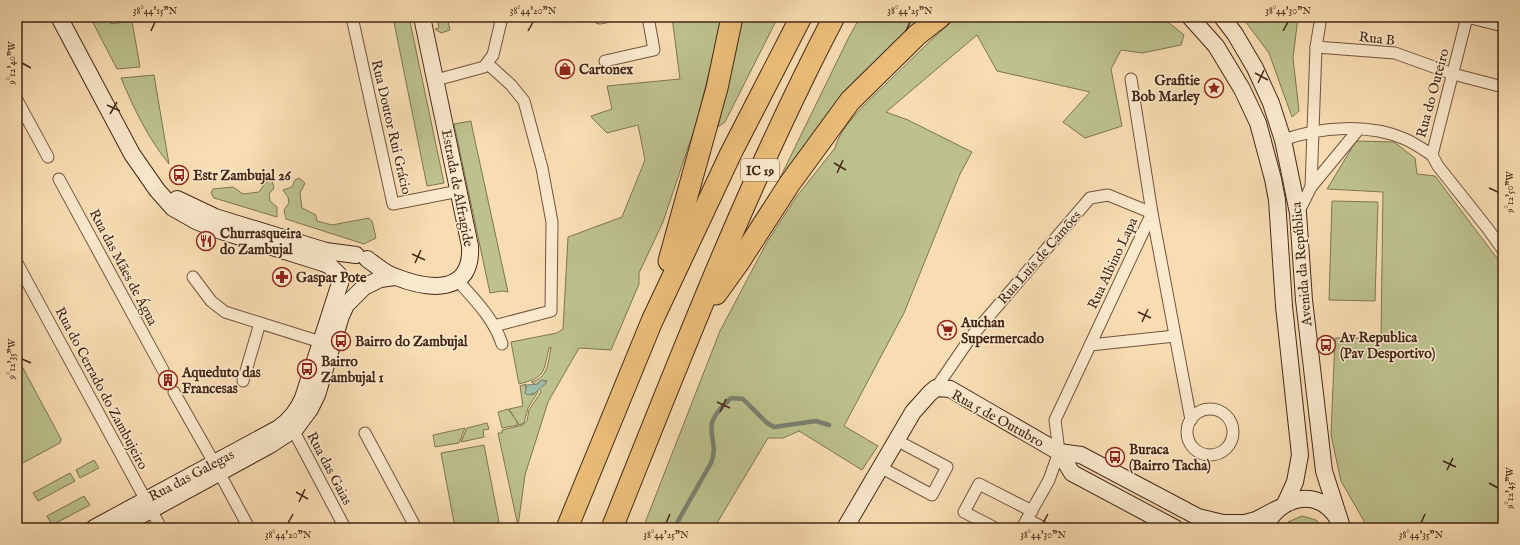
<svg xmlns="http://www.w3.org/2000/svg" width="1520" height="545" font-family="'IM FELL English',serif">
	<style>
		.green { fill: #bcc18d; stroke: #807452 }
		.water { fill: #9ebca9; stroke: #7a806f }
		.lines { fill: none; stroke-linecap: round; stroke-linejoin: round }
		.stream { stroke: #7a806f; stroke-width: 4.5 }
		.street-casing { stroke: #72543e; stroke-width: 13 }
		.secondary-casing { stroke: #452717; stroke-width: 18 }
		.highway-casing { stroke: #452717; stroke-width: 23 }
		.street { stroke: #fae9cd; stroke-width: 11 }
		.secondary { stroke: #fae9cd; stroke-width: 16 }
		.highway { stroke: #ecbe79; stroke-width: 21 }
		.ticks { fill: none; stroke: #452717; stroke-width: 1.5 }
		.labels { text-anchor: middle; stroke-width: 3; stroke-linejoin: round; paint-order: stroke }
		.shield { fill: #fae9cd; stroke: #7b614e; stroke-width: 1 }
		.shield-label { font-size: 13px; font-weight: bold; fill: #452717 }
		.street-label { font-size: 14px; fill: #452717; stroke: #fae9cd }
		.poi-label { font-size: 14px; font-weight: bold; fill: #452717; stroke: #fae9cd; text-anchor: start }
		.neatline { fill: none; stroke: #452717; stroke-width: 1.5 }
		.ticks-label { font-size: 10px; text-anchor: middle; fill: #452717 }
	</style>
	<rect width="100%" height="100%" fill="#f8ddb2"/>
	<filter id="stains"><feTurbulence type="fractalNoise" baseFrequency=".005" numOctaves="4"/><feColorMatrix values="0 0 0 0 .2 0 0 0 0 .09 0 0 0 0 .02 0 0 0 .5 -.17"/></filter>
	<radialGradient id="worn" r=".72"><stop offset=".6" stop-color="#630" stop-opacity="0"/><stop offset="1" stop-color="#630" stop-opacity=".3"/></radialGradient>
	<g class="green">
		<path d="M90,17H110L111,24L132,21L140,67L117,69Z"/>
		<path d="M393,17H409L444,183L427,186Z"/>
		<path d="M437,17H447L450,30L441,33L435,29L439,28Z"/>
		<path d="M672,17H723L696,124L663,222L639,273V284L611,350L579,348L548,402L525,475L518,526L498,433H502V430L523,425L527,421L529,410L541,392L539,388L547,381L542,380L536,385L531,382C548,378 548,363 551,347L549,348C543,373 546,377 519,384L511,342L557,333L563,329L568,237L622,217L645,160L638,125L607,133L592,118L591,116L612,109L607,86L680,79Z"/>
		<path d="M741,17H778L725,122L718,127Z"/>
		<path d="M860,17H929L776,186L849,37Z"/>
		<path d="M957,17H1162L1184,35L1181,45L1142,53L1121,50L1111,69L1122,126L1085,138L1063,122L1090,92L997,71L977,35L886,112L908,120L972,152L960,174L904,313L844,426L878,446L862,470L799,431L783,438H768L714,528H643L720,331L767,242L797,196L835,148C841,124 871,99 888,82C911,60 933,37 957,17Z"/>
		<path d="M1242,17H1298L1293,58L1299,111L1292,117L1269,53Z"/>
		<path d="M154,75L169,164C148,138 134,109 121,78Z"/>
		<path d="M471,121L472,127L508,292L502,291L490,293L454,124Z"/>
		<path d="M1356,141L1394,142L1415,158L1417,174L1435,176L1503,266V516L1498,528H1368L1341,481L1331,435L1335,338H1381L1383,192L1327,189Z"/>
		<path d="M299,178L305,183L300,193L302,208L316,215L317,221L332,225L369,218L372,221L376,238L364,244L286,219L284,210L289,203L288,197L283,190L292,187L295,180Z"/>
		<path d="M272,181L274,188L269,194L270,201L277,207V217L214,198L211,193L213,189L233,187L243,194L259,192L266,182Z"/>
		<path d="M1332,201L1378,202L1375,301L1329,300Z"/>
		<path d="M17,357L61,439L60,443L17,466Z"/>
		<path d="M526,384L525,388L530,394L533,395L537,389L538,392L528,408L524,423L519,425L509,409L523,406L520,386Z"/>
		<path d="M508,409L516,420L518,425L502,428L498,412Z"/>
		<path d="M487,423L489,429L483,430L484,437L461,442L467,428Z"/>
		<path d="M465,428L459,443L435,447L433,435Z"/>
		<path d="M484,445L499,522L471,528H455L441,453Z"/>
		<path d="M94,460L99,468L80,478L76,470Z"/>
		<path d="M70,473L75,481L38,501L33,493Z"/>
		<path d="M84,496L90,505L52,525L47,516Z"/>
		<path d="M1302,516L1316,520L1323,528H1283L1288,522Z"/>
	</g>
	<path class="water" d="M542,380L547,382L535,393L528,395L525,393L527,385L538,384Z"/>
	<g class="lines">
		<path class="stream" d="M674,528L711,463C718,447 709,436 712,423C715,413 723,406 731,398L743,399L767,423L774,427L816,421L829,425"/>
		<defs>
			<g id="street">
				<path d="M352,17L393,204L459,191"/>
				<path d="M600,18L605,17"/>
				<path d="M1503,26L1467,17L1432,155L1438,166L1488,229L1503,250"/>
				<path d="M1316,47L1395,53L1453,74L1503,87"/>
				<path d="M605,61L654,50L648,17"/>
				<path d="M488,64L511,85L524,101L542,168L552,222L551,311L494,326"/>
				<path d="M436,80L484,67L493,55L502,17"/>
				<path d="M17,100L48,157"/>
				<path d="M1283,140C1320,127 1368,123 1405,139C1414,143 1423,149 1432,155"/>
				<path d="M59,179L163,370"/>
				<path d="M1311,187L1358,130"/>
				<path d="M1298,213L1311,187L1316,47L1321,17"/>
				<path d="M17,263L161,528"/>
				<path d="M193,277L211,301L225,312L327,344"/>
				<path d="M458,281C475,300 494,319 502,344"/>
				<path d="M1090,345L1175,336"/>
				<path d="M243,381L260,323"/>
				<path d="M936,388L971,337L1090,198L1108,195L1152,213L1191,420"/>
				<path d="M174,392L212,459"/>
				<circle cx="1210" cy="432" r="23"/>
				<path d="M290,424L345,528"/>
				<path d="M365,433L416,528"/>
				<path d="M880,467L932,495L947,467L896,440"/>
				<path d="M221,476L249,528"/>
				<path d="M1027,519L1044,528"/>
				<path d="M995,528L964,512L979,484L1032,511"/>
				<path d="M1022,528L1049,480L1059,452L1055,420L1152,213L1131,79"/>
			</g>
			<g id="secondary">
				<path d="M59,17L132,154L157,190L173,208L196,221L218,230L323,263L330,266L339,275"/>
				<path d="M1190,17L1216,46L1242,89L1258,123L1273,179L1277,200L1284,306L1300,455L1295,482L1285,504"/>
				<path d="M1222,17L1235,34L1255,68L1271,103L1283,140L1298,213L1304,300L1324,471L1341,524"/>
				<path d="M177,199L215,217L326,251L356,255"/>
				<path d="M367,259C376,265 385,274 396,277C429,290 473,295 470,246L422,17"/>
				<path d="M368,285L380,279L395,277"/>
				<path d="M1059,452L1072,473L1175,528"/>
				<path d="M94,528L279,428C291,419 297,411 303,398L341,280"/>
				<path d="M118,528L270,445L296,428L310,409L317,395L341,316L346,305L363,288"/>
				<path d="M845,528L913,412L930,393L936,388L950,389L1059,452L1081,455L1198,517L1223,523H1245L1256,520L1277,509"/>
				<path d="M1265,528C1278,496 1319,487 1337,518"/>
			</g>
			<g id="highway">
				<path d="M669,261L717,88L732,17"/>
				<path d="M716,294L739,262L790,183L850,101L917,35L940,17"/>
				<path d="M567,528L652,321L731,153L801,17"/>
				<path d="M612,528C681,356 748,182 834,17"/>
			</g>
		</defs>
		<use href="#street" class="street-casing"/>
		<use href="#secondary" class="secondary-casing"/>
		<use href="#highway" class="highway-casing"/>
		<use href="#street" class="street"/>
		<use href="#secondary" class="secondary"/>
		<use href="#highway" class="highway"/>
	</g>
	<path class="ticks" d="M151,31L155,22M528,31L533,22M906,31L910,22M1283,31L1288,22M22,63L31,68M1255,73L1268,80M1258,83L1264,70M107,105L120,111M110,114L117,102M834,163L846,170M837,173L843,160M1489,188L1498,192M412,254L425,260M415,263L421,250M1138,312L1151,318M1142,322L1148,309M22,359L31,363M717,402L730,408M720,412L726,399M1443,461L1456,467M1447,470L1453,458M1489,483L1498,488M296,492L308,499M299,502L305,489M288,523L293,514M666,523L670,514M1043,523L1048,514M1421,523L1425,514"/>
	<defs>
		<symbol id="shop-ring" viewBox="-11 -11 22 22"><circle r="9.5" fill="#fae9cd" stroke="#8f2418" stroke-width="1.5"/><path d="M-5-2.5h2.3a2.7 3.5 0 0 1 5.4 0H5L5.5 6h-11ZM-1.5-2.5h3a1.5 2.3 0 0 0-3 0Z" fill="#8f2418"/></symbol>
		<symbol id="sight-ring" viewBox="-11 -11 22 22"><circle r="9.5" fill="#fae9cd" stroke="#8f2418" stroke-width="1.5"/><path d="M0-6L1.8-2.2L6-1.7L2.9 1.2L3.7 5.4L0 3.3L-3.7 5.4L-2.9 1.2L-6-1.7L-1.8-2.2Z" fill="#8f2418"/></symbol>
		<symbol id="bus-ring" viewBox="-11 -11 22 22"><circle r="9.5" fill="#fae9cd" stroke="#8f2418" stroke-width="1.5"/><path d="M-5-6H5V4H4V6H2V4H-2V6H-4V4H-5ZM-3.5-4V0h7V-4ZM-3.5 1.2v1.5H-2V1.2ZM2 1.2v1.5H3.5V1.2Z" fill="#8f2418"/></symbol>
		<symbol id="restaurant-ring" viewBox="-11 -11 22 22"><circle r="9.5" fill="#fae9cd" stroke="#8f2418" stroke-width="1.5"/><path d="M-5-6h1v4h1v-4h1v4h1v-4h1v5L-1.5 .5V6h-2V.5L-5-1ZM5-6V6H3V1.5H1.5Q1.5-4 5-6Z" fill="#8f2418"/></symbol>
		<symbol id="pharmacy-ring" viewBox="-11 -11 22 22"><circle r="9.5" fill="#fae9cd" stroke="#8f2418" stroke-width="1.5"/><path d="M-2-6h4v4h4v4h-4v4h-4v-4h-4v-4h4Z" fill="#8f2418"/></symbol>
		<symbol id="supermarket-ring" viewBox="-11 -11 22 22"><circle r="9.5" fill="#fae9cd" stroke="#8f2418" stroke-width="1.5"/><path d="M-6-5.5h2.5l.6 2H6L4.5 2H-2.5L-4.4-4H-6ZM-1.5 3.2a1.3 1.3 0 1 0 .1 0ZM3 3.2a1.3 1.3 0 1 0 .1 0Z" fill="#8f2418"/></symbol>
		<symbol id="building-ring" viewBox="-11 -11 22 22"><circle r="9.5" fill="#fae9cd" stroke="#8f2418" stroke-width="1.5"/><path d="M-4-6H4V6H1V3H-1V6H-4ZM-2.5-4.3h1.7v1.8h-1.7ZM.8-4.3h1.7v1.8H.8ZM-2.5-1h1.7V.8h-1.7ZM.8-1h1.7V.8H.8Z" fill="#8f2418"/></symbol>
	</defs>
	<g fill-rule="evenodd">
		<use href="#shop-ring" x="554" y="58" width="22" height="22"/>
		<use href="#sight-ring" x="1203" y="77" width="22" height="22"/>
		<use href="#bus-ring" x="168" y="164" width="22" height="22"/>
		<use href="#restaurant-ring" x="195" y="230" width="22" height="22"/>
		<use href="#pharmacy-ring" x="271" y="266" width="22" height="22"/>
		<use href="#supermarket-ring" x="936" y="319" width="22" height="22"/>
		<use href="#bus-ring" x="330" y="330" width="22" height="22"/>
		<use href="#bus-ring" x="1315" y="334" width="22" height="22"/>
		<use href="#bus-ring" x="296" y="358" width="22" height="22"/>
		<use href="#building-ring" x="157" y="369" width="22" height="22"/>
		<use href="#bus-ring" x="1104" y="446" width="22" height="22"/>
	</g>
	<g class="labels">
		<rect class="shield" x="741" y="159" width="38" height="22" rx="3"/>
		<g class="shield-label">
			<text x="760" y="175">IC 19</text>
		</g>
		<g class="street-label">
			<text transform="translate(1377 38) rotate(6)" y="5">Rua B</text>
			<text transform="translate(1432 93) rotate(-75)" y="5">Rua do Outeiro</text>
			<text transform="translate(392 127) rotate(77)" y="5">Rua Doutor Rui Grácio</text>
			<text transform="translate(458 188) rotate(79)" y="5">Estrada de Alfragide</text>
			<text transform="translate(1039 257) rotate(-49)" y="5">Rua Luís de Camões</text>
			<text transform="translate(1112 263) rotate(-65)" y="5">Rua Albino Lapa</text>
			<text transform="translate(1301 264) rotate(-95)" y="5">Avenida da República</text>
			<text transform="translate(124 267) rotate(62)" y="5">Rua das Mães de Água</text>
			<text transform="translate(102 388) rotate(62)" y="5">Rua do Cerrado do Zambujeiro</text>
			<text transform="translate(998 418) rotate(29)" y="5">Rua 5 de Outubro</text>
			<text transform="translate(330 468) rotate(62)" y="5">Rua das Gaias</text>
			<text transform="translate(191 475) rotate(-28)" y="5">Rua das Galegas</text>
		</g>
		<g class="poi-label">
			<text x="579" y="74">Cartonex</text>
			<text x="1200" y="85" text-anchor="end">Grafitie<tspan x="1200" dy="16">Bob Marley</tspan></text>
			<text x="193" y="180">Estr Zambujal 26</text>
			<text x="220" y="238">Churrasqueira<tspan x="220" dy="16">do Zambujal</tspan></text>
			<text x="296" y="282">Gaspar Pote</text>
			<text x="961" y="327">Auchan<tspan x="961" dy="16">Supermercado</tspan></text>
			<text x="1340" y="342">Av Republica<tspan x="1340" dy="16">(Pav Desportivo)</tspan></text>
			<text x="355" y="346">Bairro do Zambujal</text>
			<text x="321" y="366">Bairro<tspan x="321" dy="16">Zambujal 1</tspan></text>
			<text x="182" y="377">Aqueduto das<tspan x="182" dy="16">Francesas</tspan></text>
			<text x="1129" y="454">Buraca<tspan x="1129" dy="16">(Bairro Tacha)</tspan></text>
		</g>
	</g>
	<rect width="1520" height="545" fill="none" stroke="#f8ddb2" stroke-width="44"/>
	<rect x="22" y="22" width="1476" height="501" class="neatline"/>
	<g class="ticks-label">
		<text x="155" y="14">38°44'15"N</text>
		<text x="533" y="14">38°44'20"N</text>
		<text x="910" y="14">38°44'25"N</text>
		<text x="1288" y="14">38°44'30"N</text>
		<text transform="translate(11 63) rotate(-90)" y="4">9°12'40"W</text>
		<text transform="translate(1509 192) rotate(-90)" y="4">9°12'50"W</text>
		<text transform="translate(11 359) rotate(-90)" y="4">9°12'35"W</text>
		<text transform="translate(1509 488) rotate(-90)" y="4">9°12'45"W</text>
		<text x="288" y="538">38°44'20"N</text>
		<text x="666" y="538">38°44'25"N</text>
		<text x="1043" y="538">38°44'30"N</text>
		<text x="1421" y="538">38°44'35"N</text>
	</g>
	<rect width="100%" height="100%" filter="url(#stains)"/>
	<rect width="100%" height="100%" fill="url(#worn)"/>
</svg>
